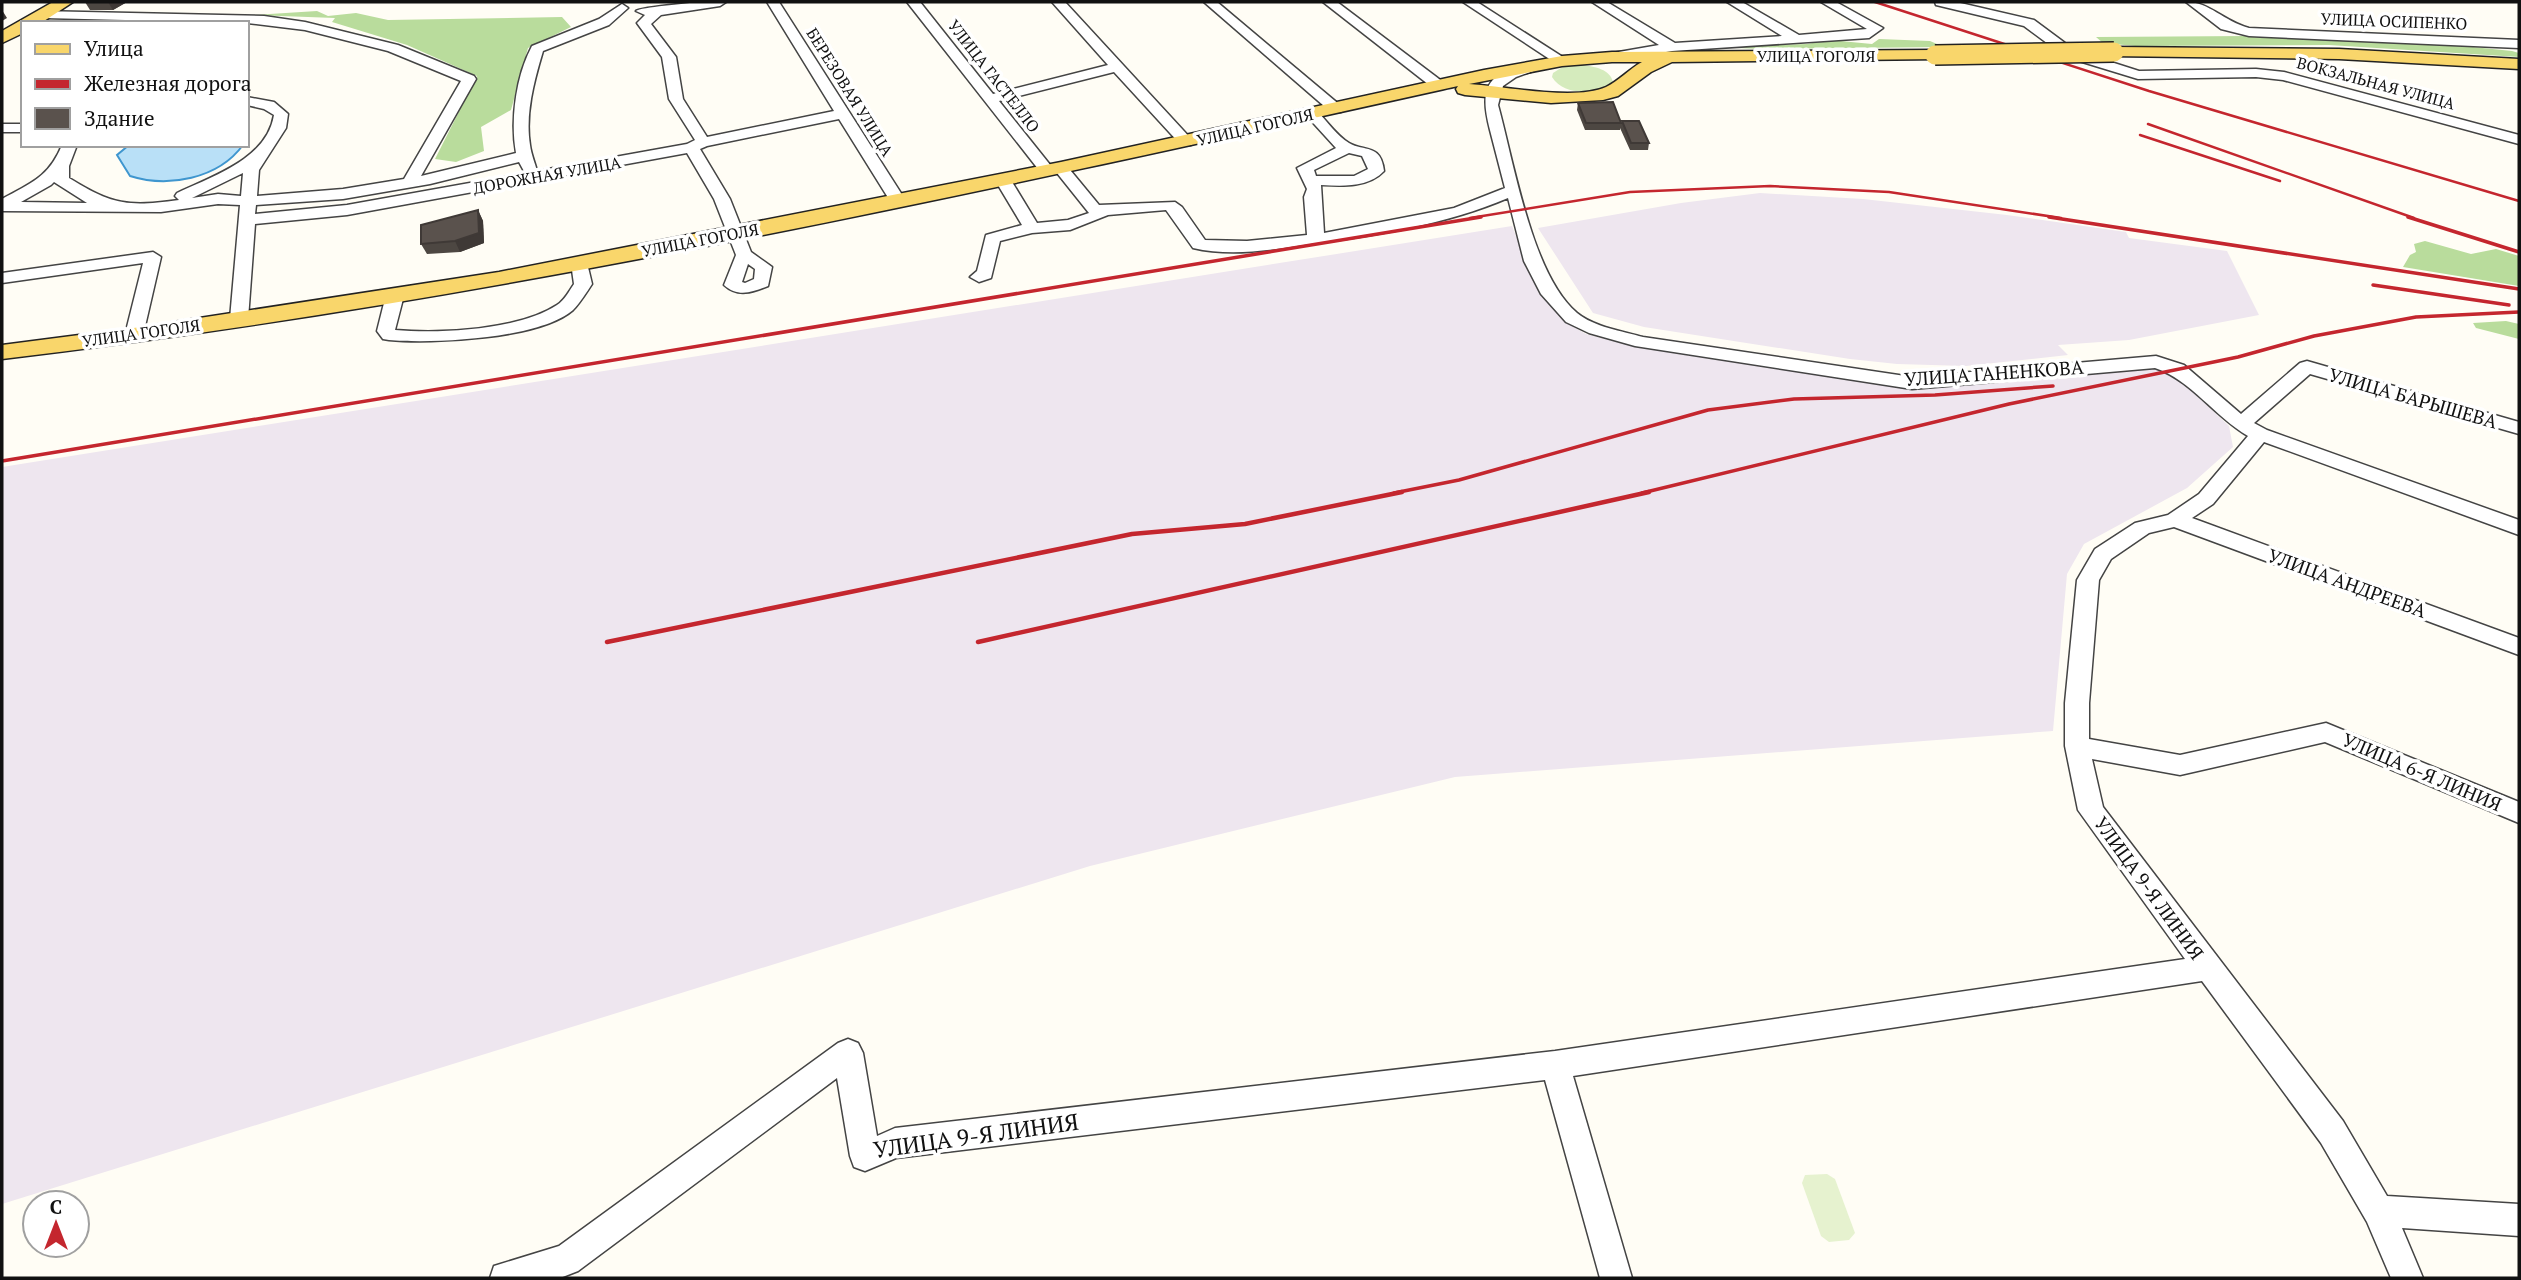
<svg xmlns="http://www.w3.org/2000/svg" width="2521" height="1280" font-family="'PT Serif',serif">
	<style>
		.industrial { fill: #eee6ef }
		.green { fill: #d5ebbd }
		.forest { fill: #b9dc9c }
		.pitch { fill: #e6f2cf }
		.water { fill: #b9e0f7; stroke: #3f96cf; stroke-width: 2 }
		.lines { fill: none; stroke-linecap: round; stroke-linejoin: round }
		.minor-casing { stroke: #444; stroke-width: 3 }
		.major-casing { stroke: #222; stroke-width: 3 }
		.minor { fill: #fff; fill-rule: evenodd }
		.major { fill: #f9d66b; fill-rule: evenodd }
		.rail-far2 { stroke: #c4262e; stroke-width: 2.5 }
		.rail-far1 { stroke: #c4262e; stroke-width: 3.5 }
		.rail { stroke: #c4262e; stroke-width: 4.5 }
		.major-bridge-casing { stroke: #222; stroke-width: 22; stroke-linecap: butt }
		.major-bridge { stroke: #f9d66b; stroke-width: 19 }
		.wall { fill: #4d4742 }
		.shaded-wall { fill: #3f3936 }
		.building { fill: #5a524d; stroke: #3f3936; stroke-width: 2 }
		.labels { text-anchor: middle; stroke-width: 7; stroke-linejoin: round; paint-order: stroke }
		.far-street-label { font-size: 16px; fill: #111; stroke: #fff }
		.street-label { font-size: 19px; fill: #111; stroke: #fff }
		.near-street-label { font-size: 23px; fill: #111; stroke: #fff }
	</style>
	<rect width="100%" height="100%" fill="#fffdf5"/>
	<g class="industrial">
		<path d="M1760,193L1863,199L2007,215L2126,232L2129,238L2227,251L2259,315L2129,340L2058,345L2068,355L1966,366L1897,364L1850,359L1644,327L1593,313L1538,228L1681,203Z"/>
		<path d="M1512,226L1539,293L1565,322L1586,334L1640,348L1918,390L2151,368L2176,376L2229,426L2233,447L2187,488L2084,544L2067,574L2053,731L1455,777L1090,866L2,1204V467Z"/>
	</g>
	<path class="green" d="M1584,65C1595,67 1610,69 1613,82L1610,86C1592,93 1564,96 1552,77L1553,73L1564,66Z"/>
	<g class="forest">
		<path d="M317,11L328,16L356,13L388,20L562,17L571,27L528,48L511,110L481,127L484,151L456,162L435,159L477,76L407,45L332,22L335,18L252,15Z"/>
		<path d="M2248,36L2443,44L2512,51L2519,53V57L2329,45L2135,46L2103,43L2096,37Z"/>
		<path d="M1879,39L1930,41L1944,47L1764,49L1709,47L1807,44L1830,40L1872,44Z"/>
		<path d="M2425,241L2471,254L2496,249L2519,256V286L2403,267L2410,255L2416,252L2414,244Z"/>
		<path d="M2506,321L2519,324V339L2476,328L2473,323Z"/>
	</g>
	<path class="pitch" d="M1827,1174L1835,1179L1855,1233L1849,1240L1829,1242L1821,1236L1802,1183L1805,1175Z"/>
	<path class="water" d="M129,145H243C218,179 168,188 130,176L117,155Z"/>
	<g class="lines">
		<defs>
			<g id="minor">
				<path d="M697,2H726L720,6L661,15L651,24L676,57L683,99L707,137L834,111L767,2H779L906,201L904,204H892L839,119L707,146L700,149L730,199L751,252L772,267L768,286C753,292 738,298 724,285L736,255L714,199L687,153L347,215L255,224L248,319L239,324L230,319L240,205L218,204L161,212L2,211V199C31,183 49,177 62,145H77L69,166V178C113,205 127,207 179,200L175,196L177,193C213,176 267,159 274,115L264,109L247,105V97L274,102L288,114L286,128L259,170L257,196L343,189L404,179L461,81L388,51L305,30L247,23L44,18L39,17V11L264,16L305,22L398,45L474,76L476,79L421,176L516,153C510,120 516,76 532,46L599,19L622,4L628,8L609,25L543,51C534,81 525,114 530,145C531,154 535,163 537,171L687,144L695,140L669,99L662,57L637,23L645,15L636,11C641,7 686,4 697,2ZM519,162L525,173L347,205L255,214L256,205L343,199L430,184ZM243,173L241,196L218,194L192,198ZM54,182L87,203L21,202L51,185ZM748,264L755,269L754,279L745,283L742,282Z"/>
				<path d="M907,2H920L993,94L1108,65L1052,2H1065L1194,142L1191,145H1181L1114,72L999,101L1055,171L1052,174H1042Z"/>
				<path d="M1204,2H1217L1341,106L1343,109L1341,112H1331Z"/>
				<path d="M1323,2H1337L1443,82V88H1433Z"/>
				<path d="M1463,2H1477L1569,61L1567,64H1557Z"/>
				<path d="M1592,2H1607L1675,43L1782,36L1727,2H1742L1799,35L1867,29L1821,2H1836L1883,28L1869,38L1672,51L1612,61L1607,60V54L1659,45Z"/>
				<path d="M1935,2H1956L2034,20L2065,43L2089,55L2139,71L2256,69L2284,72L2519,135V144L2283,80L2256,77L2138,79L2079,61L2055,49L2024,26L1936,5Z"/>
				<path d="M2186,2C2210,2 2223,21 2249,28L2519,40V48L2249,36L2221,29Z"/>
				<path d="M1534,62L1541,66L1539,69L1516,77L1503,86L1498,105C1514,163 1532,275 1577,313C1594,327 1622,331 1643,337L1912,377L2156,356L2184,365L2241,414L2300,363L2307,361L2519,422V434L2310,374L2254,423L2267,430L2519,520V535L2264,442L2213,504L2192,518L2519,638V655L2174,527L2149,533L2111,559L2099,580L2089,703V739L2180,755L2326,723L2519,802V823L2325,742L2180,775L2092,759L2103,807L2343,1121L2387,1196L2519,1204V1236L2402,1228L2423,1278H2391L2367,1222L2321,1143L2202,981L1573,1076L1632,1278H1600L1545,1080L896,1158L865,1171L854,1167L850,1156L837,1078L578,1271L560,1278H490L494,1266L559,1246L838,1043L848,1039L858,1043L863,1053L877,1136L895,1128L1555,1051L2185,959L2078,810L2065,746V703L2077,580L2095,549L2135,523L2168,515L2199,494L2248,436C2215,417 2191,380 2155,368L1912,389L1635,346L1589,333L1566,322L1541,294L1524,261L1508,198C1445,225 1377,235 1310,244C1272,250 1231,257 1193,248L1166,210L1108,215L1070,230L1032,233L1000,241L991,278L979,282L970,277L977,271L986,235L1022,225L995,180L997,177H1009L1037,223L1068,220L1089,213L1053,168L1061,163L1066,165L1099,205L1175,202L1182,207L1205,240L1247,241L1307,235L1304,197L1307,189L1297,168L1336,148L1305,114L1312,110L1317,111C1327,121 1337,136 1349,143C1364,152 1381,143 1384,171C1368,188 1342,186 1321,185L1324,233L1454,208L1505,188C1500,169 1495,149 1490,130C1478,84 1489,73 1534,62ZM1349,153L1362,156L1368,169L1354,176H1316L1314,170Z"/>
				<rect x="2" y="124" width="21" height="8"/>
				<path d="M153,252L161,257L143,335L134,340L125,335L143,263L2,283V273Z"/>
				<path d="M579,258L587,263L592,284C586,293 580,303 573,310C540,339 432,344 389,340L383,339L377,331L386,295L395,290L404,295L395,330C440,334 519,330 557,305C565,300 569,291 574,284L571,263Z"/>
			</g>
			<g id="major">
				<path d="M53,2H73L41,23H23V33L2,43V31Z"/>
				<path d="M2114,47L2339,49L2519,59V69L2339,59L2108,56L2105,52L2108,48Z"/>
				<path d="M1935,50L1944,55L1941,59L1672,62L1651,72L1618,96L1603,100L1551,103L1465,95L1458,93L1456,89L1458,86C976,193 492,301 2,359V345L141,327L499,272L1061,162L1484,70L1562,56L1612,52ZM1612,62H1642C1629,69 1619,81 1606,87C1575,101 1504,86 1469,84L1562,66Z"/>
			</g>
		</defs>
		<use href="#minor" class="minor-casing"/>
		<use href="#major" class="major-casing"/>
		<use href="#minor" class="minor"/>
		<use href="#major" class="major"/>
		<g class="rail-far2">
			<path d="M1875,2L2149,91L2519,201"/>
			<path d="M2148,124L2414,218"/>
			<path d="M2140,135L2280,181"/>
			<path d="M1470,218L1630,192L1770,186L1889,192L2061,218"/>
		</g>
		<g class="rail-far1">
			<path d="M2049,217L2519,289"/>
			<path d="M2408,217L2519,252"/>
			<path d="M2373,285L2509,305"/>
			<path d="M2,461L1481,217"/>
			<path d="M1394,493L1459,480L1708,410L1794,399L1935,395L2053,386"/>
			<path d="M1642,493L2009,404L2238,357L2314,336L2416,317L2519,312"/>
		</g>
		<g class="rail">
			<path d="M607,642L1132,534L1245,524L1402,492"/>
			<path d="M978,642L1649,492"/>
		</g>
		<defs>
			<path id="major-bridge" d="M1935,55L2114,52"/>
		</defs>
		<use href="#major-bridge" class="major-bridge-casing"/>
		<use href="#major-bridge" class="major-bridge"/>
	</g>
	<g class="wall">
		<path d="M85,2H127L113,10H90Z"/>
		<path d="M1578,103L1621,123L1622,121L1649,143L1648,150H1630L1620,128V130H1585L1577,110Z"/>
		<path d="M478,210L483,221L484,243L460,252L427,254L421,244Z"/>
	</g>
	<g class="shaded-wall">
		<path d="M108,2H127L113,10Z"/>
		<path d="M2,10L7,18L2,21Z"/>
		<path d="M478,210L483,221L484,243L460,252L455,241Z"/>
	</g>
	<g class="building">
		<path d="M1613,102L1621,123H1586L1578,103Z"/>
		<path d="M1622,121H1639L1649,143H1631Z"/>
		<path d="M478,210L479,233L455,241L421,244V225Z"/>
	</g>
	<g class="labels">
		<g class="far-street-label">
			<text transform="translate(2394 21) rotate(2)" y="6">УЛИЦА ОСИПЕНКО</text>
			<text x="1816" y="62">УЛИЦА ГОГОЛЯ</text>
			<text transform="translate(994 76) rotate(52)" y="6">УЛИЦА ГАСТЕЛЛО</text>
			<text transform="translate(2376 83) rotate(15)" y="6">ВОКЗАЛЬНАЯ УЛИЦА</text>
			<text transform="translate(850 92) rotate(58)" y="6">БЕРЕЗОВАЯ УЛИЦА</text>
			<text transform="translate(1255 127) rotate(-13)" y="6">УЛИЦА ГОГОЛЯ</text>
			<text transform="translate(547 175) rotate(-10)" y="6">ДОРОЖНАЯ УЛИЦА</text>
			<text transform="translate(700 240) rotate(-11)" y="6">УЛИЦА ГОГОЛЯ</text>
			<text transform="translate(141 333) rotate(-8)" y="6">УЛИЦА ГОГОЛЯ</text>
		</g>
		<g class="street-label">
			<text transform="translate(1994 373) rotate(-4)" y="7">УЛИЦА ГАНЕНКОВА</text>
			<text transform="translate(2413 398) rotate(16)" y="7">УЛИЦА БАРЫШЕВА</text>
			<text transform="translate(2347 583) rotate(20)" y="7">УЛИЦА АНДРЕЕВА</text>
			<text transform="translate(2422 772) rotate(23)" y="7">УЛИЦА 6-Я ЛИНИЯ</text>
			<text transform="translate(2149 888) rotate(54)" y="7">УЛИЦА 9-Я ЛИНИЯ</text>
		</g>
		<g class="near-street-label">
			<text transform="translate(976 1136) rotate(-8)" y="8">УЛИЦА 9-Я ЛИНИЯ</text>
		</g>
	</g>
	<rect width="2521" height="1280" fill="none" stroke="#111111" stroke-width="7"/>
	<rect x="21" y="21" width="228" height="126" fill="#ffffff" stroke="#a0a0a0" stroke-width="2"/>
	<rect x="35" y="44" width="35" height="10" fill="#f9d66b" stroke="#a0a0a0" stroke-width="2"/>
	<text x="84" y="56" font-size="21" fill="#111111">Улица</text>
	<rect x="35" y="79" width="35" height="10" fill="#c4262e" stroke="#a0a0a0" stroke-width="2"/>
	<text x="84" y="91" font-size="21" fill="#111111">Железная дорога</text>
	<rect x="35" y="108" width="35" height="21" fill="#5a524d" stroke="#a0a0a0" stroke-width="2"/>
	<text x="84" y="126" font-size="21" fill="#111111">Здание</text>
	<g transform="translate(56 1224)"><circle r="33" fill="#ffffff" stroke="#a0a0a0" stroke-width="2"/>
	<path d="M0-5L12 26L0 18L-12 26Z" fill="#c4262e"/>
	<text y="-10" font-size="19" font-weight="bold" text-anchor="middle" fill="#111111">С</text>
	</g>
</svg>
